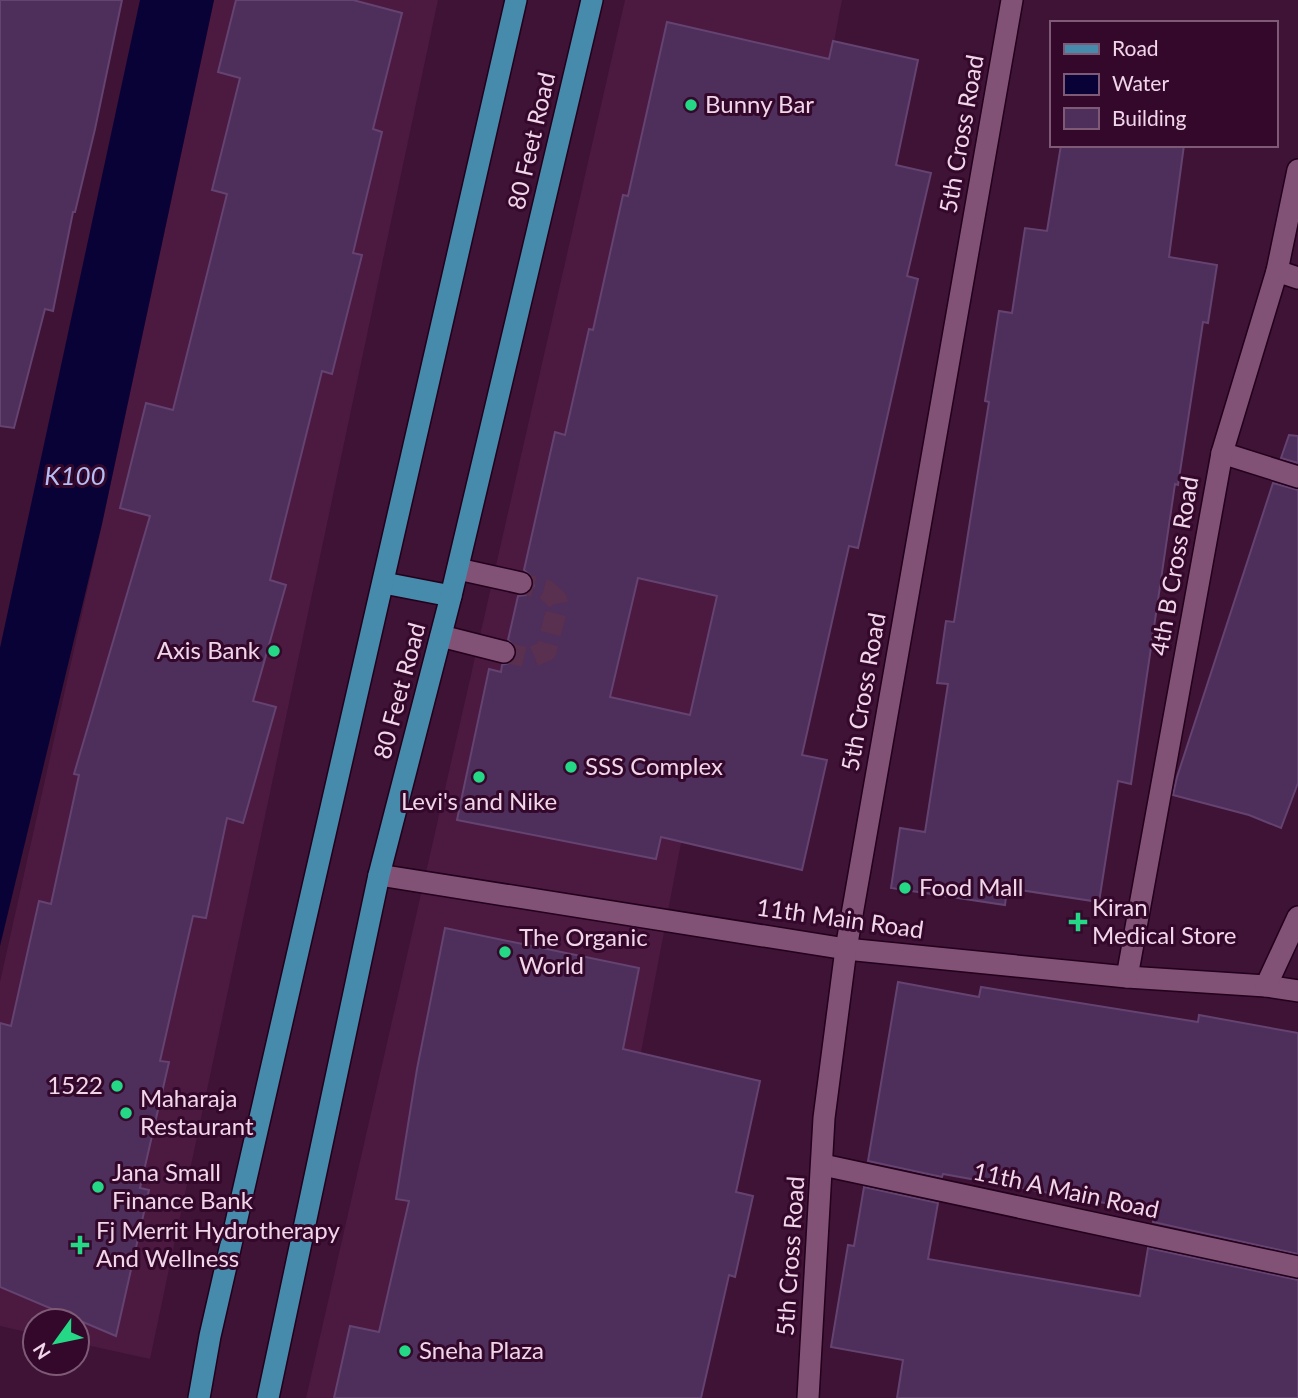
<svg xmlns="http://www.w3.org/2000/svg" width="1298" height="1398" font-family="Lato,sans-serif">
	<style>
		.built { fill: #4c1941 }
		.water { fill: #090236 }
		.building { fill: #4e2e5a; stroke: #644371; stroke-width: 2; fill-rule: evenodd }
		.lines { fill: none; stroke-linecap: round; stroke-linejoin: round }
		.minor-tunnel { stroke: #593050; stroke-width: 21; stroke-dasharray: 21 10; stroke-linecap: butt }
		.minor-casing { stroke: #23001c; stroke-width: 24 }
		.major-casing { stroke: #23001c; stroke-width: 24 }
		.minor { stroke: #825176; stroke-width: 21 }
		.major { stroke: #468bab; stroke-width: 21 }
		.poi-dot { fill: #24d886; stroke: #33082b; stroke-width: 2.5 }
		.labels { text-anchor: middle; stroke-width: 6; stroke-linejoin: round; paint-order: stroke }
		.poi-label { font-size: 24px; fill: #f1d5e9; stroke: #33082b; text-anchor: start }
		.street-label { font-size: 24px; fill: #f1d5e9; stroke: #33082b }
		.water-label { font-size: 26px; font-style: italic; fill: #b5bef4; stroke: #33082b }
	</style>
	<rect width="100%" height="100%" fill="#3e1335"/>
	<g class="built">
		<path d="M214,0H438L150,1359L77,1343V1321H35V1334L0,1326V982L102,524Z"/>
		<path d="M625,0H842L575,1398H306Z"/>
	</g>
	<path class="water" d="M140,0H214L102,524L0,946V648Z"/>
	<g class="building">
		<path d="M0,0H122L95,129L75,212H73L53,311L45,309L14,428L0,426Z"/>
		<path d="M236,0H353L402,13L373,129L382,132L353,253L362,255L332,374L322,371L270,580L286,585L253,701L276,707L243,823L227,818L206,918L193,916L160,1061L169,1062L140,1188L149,1190L116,1336L0,1287V1023L11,1026L39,901L51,904L79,775L74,774L150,516L120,508L146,403L173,410L227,194L212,190L240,78L218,72Z"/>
		<path d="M667,22L829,59L833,41L918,60L896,165L931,173L907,276L918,279L858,548L849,546L802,755L827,760L802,870L661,837L656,859L457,820L489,669L501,672L502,665L513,662L517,655L516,648L508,640L518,596L526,595L534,586L533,578L524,570L555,432L565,435L589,329L593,330L623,195L628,196ZM638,578L717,596L690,715L610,697Z"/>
		<path d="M1061,145H1184L1169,257L1217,265L1208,323L1203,322L1178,485L1175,484L1131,784L1118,781L1099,902L1007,888L1005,905L891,888L900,828L925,832L948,684L937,683L946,621L954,622L989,402L985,401L999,311L1012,313L1025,228L1047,231Z"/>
		<path d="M1289,435L1298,436V463L1281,458Z"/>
		<path d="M1273,483L1298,490V783L1281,828L1249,815L1173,795L1177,777Z"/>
		<path d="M445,928L639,968L623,1049L760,1081L736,1192L753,1196L735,1277L729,1275L701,1398H334L350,1326L379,1332L409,1201L396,1199L417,1069Z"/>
		<path d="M898,982L979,997L981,987L1198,1022L1199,1015L1298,1033V1254L1153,1222L1155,1212L943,1174L942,1177L868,1161Z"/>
		<path d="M864,1187L938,1203L928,1259L1140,1296L1148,1248L1298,1280V1398H897L903,1360L831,1347L848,1245L854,1246Z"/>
	</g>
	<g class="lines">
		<path class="minor-tunnel" d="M504,652L529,658L546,651L558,605L557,600L546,590L521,583"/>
		<defs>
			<g id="minor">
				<path d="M1277,271L1298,278"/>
				<path d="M1222,453L1298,477"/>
				<path d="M458,569L521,583"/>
				<path d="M441,636L504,652"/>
				<path d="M379,875L846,949L1127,977L1266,986L1298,991"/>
				<path d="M1127,977L1222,453L1277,271L1298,170"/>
				<path d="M1266,986L1298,917"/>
				<path d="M823,1165L1298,1267"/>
				<path d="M808,1398L824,1118L846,949L1012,0"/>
			</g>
			<g id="major">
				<path d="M384,583L451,596"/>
				<path d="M199,1398L210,1336L516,0"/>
				<path d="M268,1398L379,875L451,596L592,0"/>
			</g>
		</defs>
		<use href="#minor" class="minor-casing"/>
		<use href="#major" class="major-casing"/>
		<use href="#minor" class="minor"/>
		<use href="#major" class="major"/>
	</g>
	<g class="poi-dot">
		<circle cx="691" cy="105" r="7"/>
		<circle cx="274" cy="651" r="7"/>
		<circle cx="571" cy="767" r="7"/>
		<circle cx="479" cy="777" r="7"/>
		<circle cx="905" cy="888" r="7"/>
		<path d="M1074.5 911.5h7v7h7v7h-7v7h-7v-7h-7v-7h7z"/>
		<circle cx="505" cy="952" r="7"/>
		<circle cx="117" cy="1086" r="7"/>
		<circle cx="126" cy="1113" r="7"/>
		<circle cx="98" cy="1187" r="7"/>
		<path d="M76.5 1234.5h7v7h7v7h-7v7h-7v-7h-7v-7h7z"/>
		<circle cx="405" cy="1351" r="7"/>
	</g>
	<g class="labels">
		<g class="poi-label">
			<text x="705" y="113">Bunny Bar</text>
			<text x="260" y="659" text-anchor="end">Axis Bank</text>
			<text x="585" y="775">SSS Complex</text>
			<text x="479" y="810" text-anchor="middle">Levi's and Nike</text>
			<text x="919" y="896">Food Mall</text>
			<text x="1092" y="916">Kiran<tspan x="1092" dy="28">Medical Store</tspan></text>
			<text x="519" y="946">The Organic<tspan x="519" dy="28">World</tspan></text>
			<text x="103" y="1094" text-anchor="end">1522</text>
			<text x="140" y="1107">Maharaja<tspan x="140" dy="28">Restaurant</tspan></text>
			<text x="112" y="1181">Jana Small<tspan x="112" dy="28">Finance Bank</tspan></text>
			<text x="96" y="1239">Fj Merrit Hydrotherapy<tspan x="96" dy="28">And Wellness</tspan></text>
			<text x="419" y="1359">Sneha Plaza</text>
		</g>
		<g class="street-label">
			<text transform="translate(962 134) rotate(-80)" y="8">5th Cross Road</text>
			<text transform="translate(532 141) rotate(-77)" y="8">80 Feet Road</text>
			<text transform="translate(1175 566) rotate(-80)" y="8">4th B Cross Road</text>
			<text transform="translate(400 691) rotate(-75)" y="8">80 Feet Road</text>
			<text transform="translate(864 692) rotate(-80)" y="8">5th Cross Road</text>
			<text transform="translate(840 919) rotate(8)" y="8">11th Main Road</text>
			<text transform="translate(1066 1191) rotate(12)" y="8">11th A Main Road</text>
			<text transform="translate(791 1256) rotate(-86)" y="8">5th Cross Road</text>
		</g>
		<g class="water-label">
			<text x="75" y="485">K100</text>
		</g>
	</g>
	<rect x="1050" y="21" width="228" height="126" fill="#33082b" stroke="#7f5a77" stroke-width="2"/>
	<rect x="1064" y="44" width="35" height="10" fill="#468bab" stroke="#7f5a77" stroke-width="2"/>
	<text x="1112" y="56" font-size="21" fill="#f1d5e9">Road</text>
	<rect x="1064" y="74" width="35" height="21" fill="#090236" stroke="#7f5a77" stroke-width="2"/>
	<text x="1112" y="91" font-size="21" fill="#f1d5e9">Water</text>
	<rect x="1064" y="108" width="35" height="21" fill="#4e2e5a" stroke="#7f5a77" stroke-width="2"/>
	<text x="1112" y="126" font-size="21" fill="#f1d5e9">Building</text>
	<g transform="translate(56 1342) rotate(237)"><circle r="33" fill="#33082b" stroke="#7f5a77" stroke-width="2"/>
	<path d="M0-5L12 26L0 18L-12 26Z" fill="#24d886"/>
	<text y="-10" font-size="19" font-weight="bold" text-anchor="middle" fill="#f1d5e9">N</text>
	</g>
</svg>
